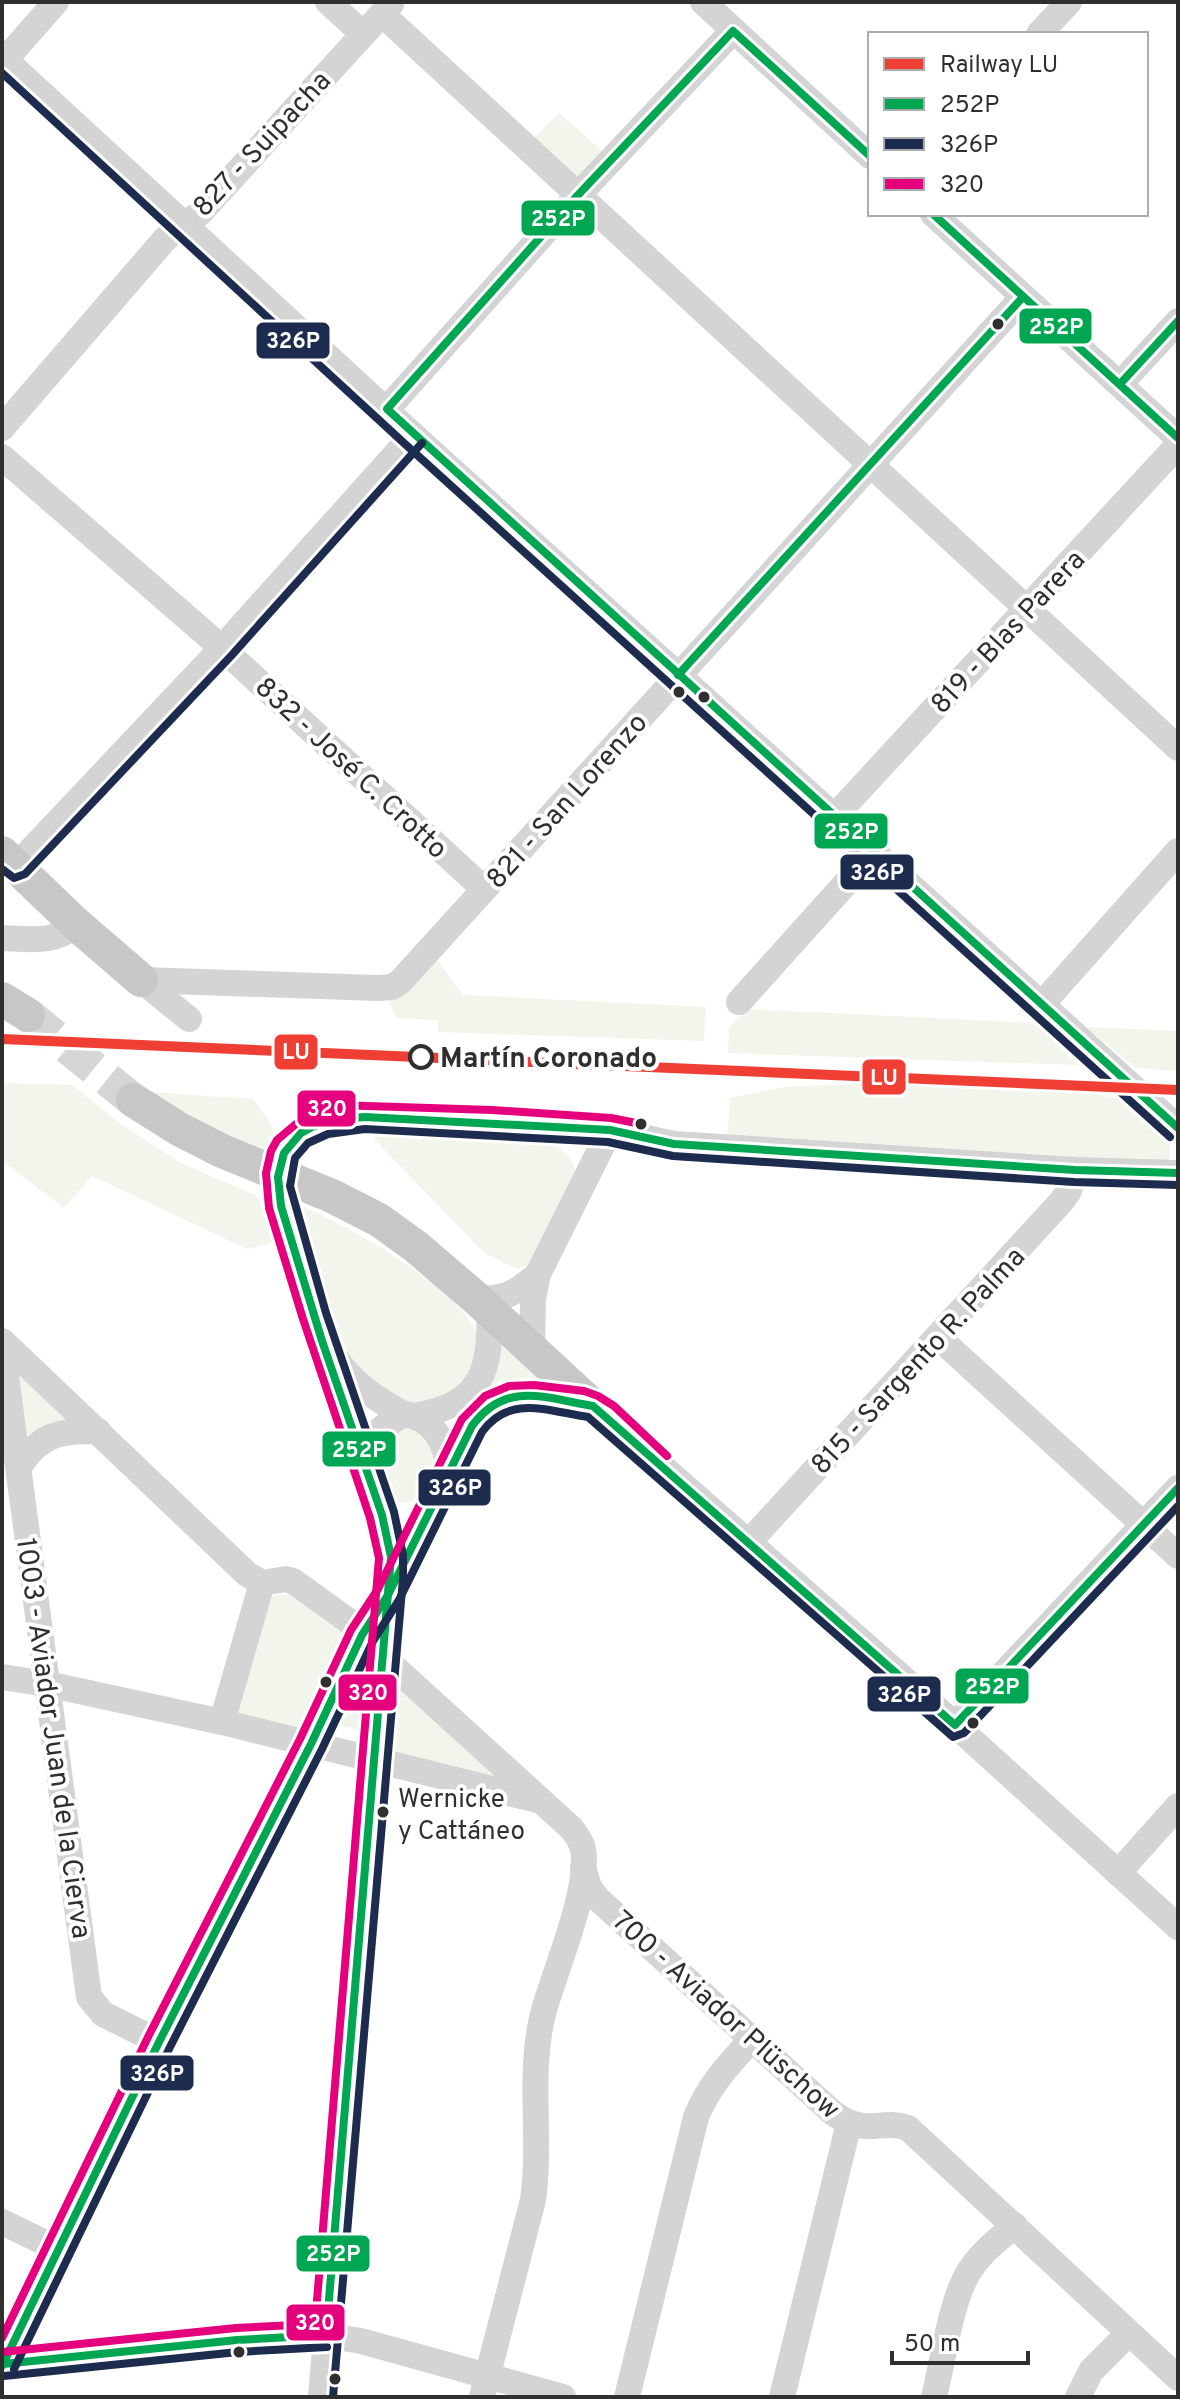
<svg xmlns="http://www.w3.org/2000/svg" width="1180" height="2399" font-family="Overpass,sans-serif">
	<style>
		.green { fill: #f2f5ec }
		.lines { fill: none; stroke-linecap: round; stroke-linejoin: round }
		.major-tunnel { stroke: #d5d5d5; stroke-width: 34; stroke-dasharray: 34 17; stroke-linecap: butt }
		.minor { stroke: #d4d4d4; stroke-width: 26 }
		.major { stroke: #c7c7c7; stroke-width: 34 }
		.bus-1-casing { stroke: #fff; stroke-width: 14 }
		.bus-2-casing { stroke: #fff; stroke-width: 14 }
		.bus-3-casing { stroke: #fff; stroke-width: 14 }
		.bus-1 { stroke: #00a651; stroke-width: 8 }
		.bus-2 { stroke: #1d2b4f; stroke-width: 8 }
		.bus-3 { stroke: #e5007d; stroke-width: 8 }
		.rail-1-casing { stroke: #fff; stroke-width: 16 }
		.rail-1 { stroke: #ef3e33; stroke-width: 10 }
		.bus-dot { fill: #2f2f2f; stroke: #fff; stroke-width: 3 }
		.stop-dot { fill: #fff; stroke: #2f2f2f; stroke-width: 4 }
		.labels { text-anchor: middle; stroke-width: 8; stroke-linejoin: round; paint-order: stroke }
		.bus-label { font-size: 26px; fill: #2f2f2f; stroke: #fff; text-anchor: start }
		.street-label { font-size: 28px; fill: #2f2f2f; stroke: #fff }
		.stop-label { font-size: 28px; font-weight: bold; fill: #2f2f2f; stroke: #fff; text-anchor: start }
		.line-badge { stroke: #fff; stroke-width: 3 }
		.badge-label { font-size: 22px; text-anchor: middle; font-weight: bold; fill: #fff }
	</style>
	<rect width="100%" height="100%" fill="#fff"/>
	<g class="green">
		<path d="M559,113L606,154L579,183L533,139Z"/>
		<path d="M433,954L463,995L706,1007L704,1041L438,1032V1020L397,1018L383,991Z"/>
		<path d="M747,1009L1036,1023L1078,1065L728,1053L729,1027Z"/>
		<path d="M1086,1027L1178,1031V1071L1136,1068Z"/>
		<path d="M2,1083L72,1085L121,1124L181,1163L257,1196L275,1242L247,1249L92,1176L64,1208L2,1161Z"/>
		<path d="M855,1084L1034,1090L1093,1094L1138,1102L1169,1138L1170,1157L1166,1163L727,1142L730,1098L785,1087Z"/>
		<path d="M150,1092L253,1099L269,1120L276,1140L267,1150L234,1140Z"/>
		<path d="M395,1130L548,1141C563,1149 577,1160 576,1179C575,1190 541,1248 533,1263L517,1269L483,1252L374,1139L377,1134Z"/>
		<path d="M299,1205C343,1223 478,1296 480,1346C481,1365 461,1384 450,1399L404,1406L344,1361Z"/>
		<path d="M502,1345L558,1393L486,1396Z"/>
		<path d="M11,1358L72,1420C52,1422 39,1426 23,1438Z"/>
		<path d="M399,1428C407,1428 417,1427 423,1434C440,1449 440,1485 421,1498C411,1504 400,1503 390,1501L375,1475L376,1451Z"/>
		<path d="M287,1593L347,1632L349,1641L295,1730L234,1719L266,1598Z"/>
		<path d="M365,1656L371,1660L364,1726L356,1729L335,1725L331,1721Z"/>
		<path d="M398,1683L499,1773L493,1783L383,1748L393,1686Z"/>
	</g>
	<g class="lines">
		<path class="major-tunnel" d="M28,1015L133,1100"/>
		<g class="minor">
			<path d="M328,2L362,33"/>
			<path d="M703,2L870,156"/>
			<path d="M382,14L1178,748"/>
			<path d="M1039,34L1069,2"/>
			<path d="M2,57L413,435L1178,1128"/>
			<path d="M5,60L56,2"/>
			<path d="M933,214L1178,438"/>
			<path d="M1120,384L1178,321"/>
			<path d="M387,409L578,195L733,31"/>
			<path d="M2,428L166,238L199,214L391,4"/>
			<path d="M2,457L222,648L484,889"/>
			<path d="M835,816L1178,445"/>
			<path d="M16,866L222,648L413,435"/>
			<path d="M2,938C30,939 55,944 76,924"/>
			<path d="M141,980L378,988L392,987L400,982L1022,298"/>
			<path d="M141,980L189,1019"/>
			<path d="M739,1002L874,852"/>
			<path d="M1042,1004L1178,851"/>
			<path d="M477,1299C506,1299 516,1293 538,1274"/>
			<path d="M939,1338L1178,1556"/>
			<path d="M2,1341L247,1574L262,1583L286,1579L293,1581L350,1622L383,1657L571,1828C576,1834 581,1841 583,1849C590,1891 556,1967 544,2010C527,2072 542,2136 533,2200L482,2397"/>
			<path d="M2,1347L89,1997L103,2014L159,2042"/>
			<path d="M532,1349L533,1299L538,1274L610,1130"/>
			<path d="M334,1356C352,1383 375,1399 404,1414"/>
			<path d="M419,1415C482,1404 492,1368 489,1310"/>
			<path d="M363,1462C368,1436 382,1426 404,1414C433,1417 446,1443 449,1470"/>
			<path d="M19,1467C40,1433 61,1431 98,1431"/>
			<path d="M748,1543L1061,1202L1069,1191L1075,1170"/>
			<path d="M392,1583L385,1527L297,1260L278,1191L277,1178L284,1153L300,1133L317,1123L337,1117L491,1122L610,1130L674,1144L1075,1170L1178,1173"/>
			<path d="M2,1677L47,1684L222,1722L537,1800"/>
			<path d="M222,1722L262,1583"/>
			<path d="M955,1725L1178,1488"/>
			<path d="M583,1868L589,1887L598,1899L833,2113C868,2138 878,2118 908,2128L1178,2378"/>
			<path d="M1118,1873L1178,1806"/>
			<path d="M2,2222L58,2249"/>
			<path d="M2,2364L237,2340L326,2335L361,2341L563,2397"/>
			<path d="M2,2366L159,2042L311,1744L362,1635L388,1595L466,1437L483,1411L499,1400L521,1395L593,1406L913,1687L1178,1927"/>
			<path d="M321,2397L388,1595"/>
			<path d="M627,2397L696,2117C709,2085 729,2064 752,2039"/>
			<path d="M782,2397L849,2123"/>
			<path d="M934,2397C943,2362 951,2298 970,2270C982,2252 998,2239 1015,2226"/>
			<path d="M1078,2397L1091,2371L1129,2333"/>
		</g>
		<g class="major">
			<path d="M2,853L76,924L141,980"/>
			<path d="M2,999L28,1015"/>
			<path d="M133,1100L179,1129L222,1151L332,1196L379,1220L415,1246L477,1299L593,1406"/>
		</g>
		<defs>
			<g id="bus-1">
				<path d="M870,156L733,31L578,195L387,409L1178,1128"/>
				<path d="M933,214L1178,438"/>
				<path d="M1120,384L1178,321"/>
				<path d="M678,675L1022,298"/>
				<path d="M3,2364L237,2340L326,2335L391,1557L382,1515L322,1341L281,1206L278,1177L284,1153L301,1133L312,1127L338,1119L365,1117L610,1130L674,1144L1075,1170L1178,1173"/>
				<path d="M2,2366L159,2042L311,1744L362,1635L388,1595L472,1426C506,1380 545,1398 593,1406L955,1725L1178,1488"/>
			</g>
			<g id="bus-2">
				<path d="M2,73L405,444L1170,1137"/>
				<path d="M2,869L14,878L25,874L231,656L422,443"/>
				<path d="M14,2369L170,2047L322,1749L373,1641L399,1600L482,1432C510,1394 547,1411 588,1417L953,1737L964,1733L1178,1506"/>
				<path d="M4,2376L238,2352L327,2347"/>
				<path d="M333,2397L403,1578V1555L394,1512L326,1313L290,1186L295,1158L308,1143L328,1134L365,1129L608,1142L673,1156L1074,1182L1178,1185"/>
			</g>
			<g id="bus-3">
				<path d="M2,2338L148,2037L300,1739L351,1630L378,1589L462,1419L485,1396L509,1386L534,1385L584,1391L598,1396L614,1406L667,1456"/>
				<path d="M2,2352L236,2328L315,2324L379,1558L370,1518L303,1319L269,1208L266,1173L271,1151L277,1140L303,1118L336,1105L492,1110L611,1118L641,1124"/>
			</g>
		</defs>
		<use href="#bus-1" class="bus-1-casing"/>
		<use href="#bus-2" class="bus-2-casing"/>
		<use href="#bus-3" class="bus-3-casing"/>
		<use href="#bus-1" class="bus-1"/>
		<use href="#bus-2" class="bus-2"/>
		<use href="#bus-3" class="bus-3"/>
		<defs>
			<path id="rail-1" d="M2,1039L1178,1090"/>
		</defs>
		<use href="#rail-1" class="rail-1-casing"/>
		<use href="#rail-1" class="rail-1"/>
	</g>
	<g class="bus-dot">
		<circle cx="998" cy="324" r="7"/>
		<circle cx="679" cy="692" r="7"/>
		<circle cx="704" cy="697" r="7"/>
		<circle cx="641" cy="1124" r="7"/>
		<circle cx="326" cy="1682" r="7"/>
		<circle cx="973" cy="1723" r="7"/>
		<circle cx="383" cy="1812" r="7"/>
		<circle cx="239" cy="2352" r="7"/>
		<circle cx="335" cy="2379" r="7"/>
	</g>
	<circle class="stop-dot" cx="421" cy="1057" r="11"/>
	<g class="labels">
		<g class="bus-label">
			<text x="398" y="1807">Wernicke<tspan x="398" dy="32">y Cattáneo</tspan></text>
		</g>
		<g class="street-label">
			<text transform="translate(261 143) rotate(-47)" y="10">827 - Suipacha</text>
			<text transform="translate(1007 631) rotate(-47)" y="10">819 - Blas Parera</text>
			<text transform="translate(352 767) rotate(43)" y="10">832 - José C. Crotto</text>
			<text transform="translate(566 800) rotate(-48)" y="10">821 - San Lorenzo</text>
			<text transform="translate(917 1360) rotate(-47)" y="10">815 - Sargento R. Palma</text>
			<text transform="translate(55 1738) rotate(82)" y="10">1003 - Aviador Juan de la Cierva</text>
			<text transform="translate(727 2014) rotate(42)" y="10">700 - Aviador Plüschow</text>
		</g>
		<g class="stop-label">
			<text x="440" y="1067">Martín Coronado</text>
		</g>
	</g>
	<g class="line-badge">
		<rect x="520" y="199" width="76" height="38" rx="8" fill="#00a651"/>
		<rect x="1018" y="307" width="75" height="38" rx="8" fill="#00a651"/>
		<rect x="255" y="321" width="76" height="39" rx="8" fill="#1d2b4f"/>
		<rect x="813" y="812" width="76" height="38" rx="8" fill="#00a651"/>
		<rect x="839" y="853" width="76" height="38" rx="8" fill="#1d2b4f"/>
		<rect x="273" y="1033" width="46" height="38" rx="8" fill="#ef3e33"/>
		<rect x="861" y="1058" width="46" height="38" rx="8" fill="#ef3e33"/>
		<rect x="296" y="1089" width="61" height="39" rx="8" fill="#e5007d"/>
		<rect x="321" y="1430" width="76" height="38" rx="8" fill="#00a651"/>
		<rect x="417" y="1468" width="75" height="39" rx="8" fill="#1d2b4f"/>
		<rect x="954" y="1667" width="76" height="38" rx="8" fill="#00a651"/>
		<rect x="337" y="1673" width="61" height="39" rx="8" fill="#e5007d"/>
		<rect x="866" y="1675" width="76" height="38" rx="8" fill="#1d2b4f"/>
		<rect x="119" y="2054" width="76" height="38" rx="8" fill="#1d2b4f"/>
		<rect x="295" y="2234" width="76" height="39" rx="8" fill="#00a651"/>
		<rect x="285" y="2303" width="61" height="39" rx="8" fill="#e5007d"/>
	</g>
	<g class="badge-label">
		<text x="558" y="226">252P</text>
		<text x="1056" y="334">252P</text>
		<text x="293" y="348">326P</text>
		<text x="851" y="839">252P</text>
		<text x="877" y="880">326P</text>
		<text x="296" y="1059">LU</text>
		<text x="884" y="1085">LU</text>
		<text x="327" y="1116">320</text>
		<text x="359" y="1457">252P</text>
		<text x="455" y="1495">326P</text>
		<text x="992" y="1694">252P</text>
		<text x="368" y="1700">320</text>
		<text x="904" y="1702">326P</text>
		<text x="157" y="2081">326P</text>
		<text x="333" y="2261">252P</text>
		<text x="315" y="2330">320</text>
	</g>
	<rect width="1180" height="2399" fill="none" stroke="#2f2f2f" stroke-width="8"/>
	<rect x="868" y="32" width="280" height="184" fill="#ffffff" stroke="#acacac" stroke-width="2"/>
	<rect x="884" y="58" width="40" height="12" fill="#ef3e33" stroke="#acacac" stroke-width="2"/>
	<text x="940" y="72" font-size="24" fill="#2f2f2f">Railway LU</text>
	<rect x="884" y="98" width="40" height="12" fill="#00a651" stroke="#acacac" stroke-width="2"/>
	<text x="940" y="112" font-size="24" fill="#2f2f2f">252P</text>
	<rect x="884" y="138" width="40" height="12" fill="#1d2b4f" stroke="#acacac" stroke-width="2"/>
	<text x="940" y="152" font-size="24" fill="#2f2f2f">326P</text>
	<rect x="884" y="178" width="40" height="12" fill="#e5007d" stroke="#acacac" stroke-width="2"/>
	<text x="940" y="192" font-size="24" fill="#2f2f2f">320</text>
	<path d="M892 2351v12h136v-12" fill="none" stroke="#2f2f2f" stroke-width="4"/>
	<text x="904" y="2351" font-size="24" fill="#2f2f2f" stroke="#ffffff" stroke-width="6" paint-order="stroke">50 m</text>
</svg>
